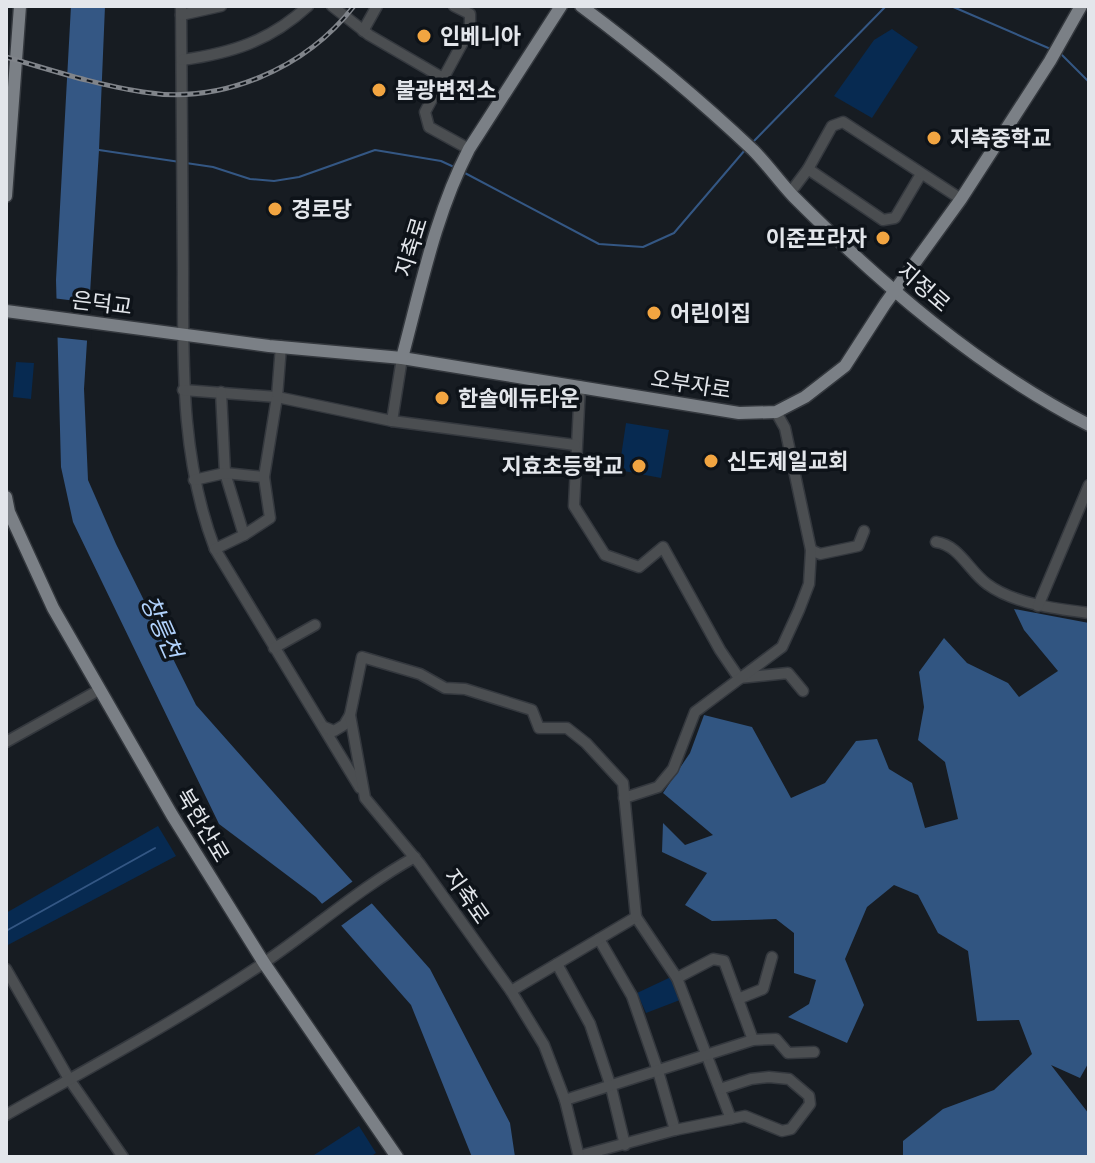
<svg xmlns="http://www.w3.org/2000/svg" width="1095" height="1163" font-family="'Libre Baskerville','Noto Sans KR',serif">
	<style>
		.green { fill: #072a51 }
		.forest { fill: #315581 }
		.water { fill: #345784 }
		.pier { fill: #171c22 }
		.lines { fill: none; stroke-linecap: round; stroke-linejoin: round }
		.stream { stroke: #345784; stroke-width: 2 }
		.minor-casing { stroke: #34383e; stroke-width: 13 }
		.major-casing { stroke: #34383e; stroke-width: 15 }
		.minor { stroke: #4b4e51; stroke-width: 10 }
		.major { stroke: #7b8086; stroke-width: 12 }
		.rail-casing { stroke: #80848a; stroke-width: 5 }
		.rail { stroke: #0e1319; stroke-width: 2; stroke-dasharray: 6; stroke-linecap: butt }
		.poi-dot { fill: #f2a541; stroke: #0e1319; stroke-width: 3 }
		.labels { text-anchor: middle; stroke-width: 7; stroke-linejoin: round; paint-order: stroke }
		.poi-label { font-size: 22px; font-weight: bold; fill: #e3e6eb; stroke: #0e1319; text-anchor: start }
		.street-label { font-size: 22px; fill: #e3e6eb; stroke: #0e1319 }
		.water-label { font-size: 24px; font-style: italic; fill: #b1d2fc; stroke: #0e1319 }
	</style>
	<rect width="100%" height="100%" fill="#171c22"/>
	<g class="green">
		<path d="M892,29L918,47L872,118L834,96L874,40Z"/>
		<path d="M16,362L34,363L31,399L13,397Z"/>
		<path d="M626,423L669,430L661,478L619,470Z"/>
		<path d="M158,826L176,856L6,946V913Z"/>
		<path d="M671,977L680,1000L646,1013L637,993Z"/>
		<path d="M359,1126L376,1153L370,1157H311Z"/>
	</g>
	<path class="forest" d="M1014,609L1089,623V1062L1080,1078L1051,1065L1089,1114V1157H903V1141L943,1109L994,1090L1032,1054L1019,1020L977,1021L968,951L938,933L918,895L894,885L867,907L845,959L864,1005L847,1043L788,1017L809,1004L816,980L794,973V933L776,919L712,921L685,905L707,873L662,852L663,823L685,845L713,835L663,793L690,753L704,715L752,727L791,798L825,783L856,741L877,739L889,769L912,783L925,828L958,819L945,762L918,740L924,707L919,672L944,638L967,663L1008,683L1019,697L1058,671L1024,630Z"/>
	<path class="water" d="M71,6H105L99,150L84,389L88,480L116,544L196,705L430,969L510,1123L515,1157H472L411,1005L316,897L219,824L73,522L61,467L56,280Z"/>
	<g class="pier">
		<path d="M52,298L93,303L91,341L53,337Z"/>
		<path d="M356,879L375,901L338,928L319,906Z"/>
	</g>
	<g class="lines">
		<g class="stream">
			<path d="M951,6L1053,50"/>
			<path d="M1062,55L1089,82"/>
			<path d="M753,142L886,6"/>
			<path d="M99,150L180,162"/>
			<path d="M186,163L213,167L250,179L274,181L299,177L375,150L441,161L454,167"/>
			<path d="M463,172L599,244L643,247L674,233L745,150"/>
			<path d="M6,931L155,848"/>
		</g>
		<defs>
			<g id="minor">
				<path d="M181,6C182,95 182,184 183,273C183,368 181,460 215,549L360,788"/>
				<path d="M332,6L369,35L443,78"/>
				<path d="M454,6L470,14V29L425,112L429,127L469,149"/>
				<path d="M181,15L221,6"/>
				<path d="M363,31L377,6"/>
				<path d="M182,60C232,53 270,41 308,6"/>
				<path d="M808,169L883,220L895,218L921,174"/>
				<path d="M790,193L808,169L832,126L843,122L961,199"/>
				<path d="M580,386L574,506L605,555L639,567L663,547L720,650L739,678L788,673L803,691"/>
				<path d="M183,390L277,397L392,421L575,445"/>
				<path d="M221,392L225,473L244,535"/>
				<path d="M392,421L402,358"/>
				<path d="M194,480L225,473L264,477"/>
				<path d="M936,542C959,545 969,571 987,584C1014,604 1057,609 1089,613"/>
				<path d="M215,549L244,535L270,518L264,477L277,397L281,346"/>
				<path d="M811,550L820,554L858,546L864,531"/>
				<path d="M1038,606L1089,485"/>
				<path d="M274,648L315,625"/>
				<path d="M324,727L334,731L344,725L350,715"/>
				<path d="M6,742L99,690"/>
				<path d="M624,798L658,787L673,769L695,712L782,647L799,610L809,584L811,550L785,428L776,412"/>
				<path d="M599,939L632,996L658,1071L675,1130"/>
				<path d="M557,964L590,1024L611,1087L625,1145"/>
				<path d="M6,969L69,1079L123,1157"/>
				<path d="M677,978L713,959L724,961L753,1040"/>
				<path d="M511,991L636,917L677,978L731,1119"/>
				<path d="M738,999L763,989L772,957"/>
				<path d="M565,1100L753,1040L776,1039L788,1053L814,1052"/>
				<path d="M6,1115C93,1066 182,1018 265,962C315,928 361,887 415,857"/>
				<path d="M579,1156L675,1130L745,1116L782,1131L791,1129L810,1104L809,1096L789,1079L769,1077L751,1079L720,1089"/>
				<path d="M579,1157L565,1100L544,1045L511,991L420,864L365,798L350,715L362,657L420,674L445,688L465,689L532,710L539,728H567L586,743L623,783L636,917"/>
			</g>
			<g id="major">
				<path d="M581,6C640,50 699,99 753,150C767,164 779,181 793,196C881,284 978,368 1089,425"/>
				<path d="M6,196L20,6"/>
				<path d="M6,311L269,346L402,358L739,413L776,412L805,397L845,366L885,304L961,199L1050,61L1081,6"/>
				<path d="M402,358C421,287 435,215 469,149L561,6"/>
				<path d="M6,497L9,512L53,608L172,815L264,963L397,1157"/>
			</g>
		</defs>
		<use href="#minor" class="minor-casing"/>
		<use href="#major" class="major-casing"/>
		<use href="#minor" class="minor"/>
		<use href="#major" class="major"/>
		<defs>
			<path id="rail" d="M6,57C51,70 96,85 143,92C222,105 306,68 354,6"/>
		</defs>
		<use href="#rail" class="rail-casing"/>
		<use href="#rail" class="rail"/>
	</g>
	<g class="poi-dot">
		<circle cx="424" cy="36" r="8"/>
		<circle cx="379" cy="90" r="8"/>
		<circle cx="934" cy="138" r="8"/>
		<circle cx="275" cy="209" r="8"/>
		<circle cx="883" cy="238" r="8"/>
		<circle cx="654" cy="313" r="8"/>
		<circle cx="442" cy="398" r="8"/>
		<circle cx="711" cy="461" r="8"/>
		<circle cx="639" cy="466" r="8"/>
	</g>
	<g class="labels">
		<g class="poi-label">
			<text x="440" y="44">인베니아</text>
			<text x="395" y="98">불광변전소</text>
			<text x="950" y="146">지축중학교</text>
			<text x="291" y="217">경로당</text>
			<text x="867" y="246" text-anchor="end">이준프라자</text>
			<text x="670" y="321">어린이집</text>
			<text x="458" y="406">한솔에듀타운</text>
			<text x="727" y="469">신도제일교회</text>
			<text x="623" y="474" text-anchor="end">지효초등학교</text>
		</g>
		<g class="street-label">
			<text transform="translate(411 247) rotate(-73)" y="8">지축로</text>
			<text transform="translate(924 287) rotate(41)" y="8">지정로</text>
			<text transform="translate(102 303) rotate(7)" y="8">은덕교</text>
			<text transform="translate(691 384) rotate(9)" y="8">오부자로</text>
			<text transform="translate(203 825) rotate(59)" y="8">북한산로</text>
			<text transform="translate(467 896) rotate(55)" y="8">지축로</text>
		</g>
		<g class="water-label">
			<text transform="translate(161 627) rotate(66)" y="8">창릉천</text>
		</g>
	</g>
	<rect width="1095" height="1163" fill="none" stroke="#e3e6eb" stroke-width="16"/>
</svg>
